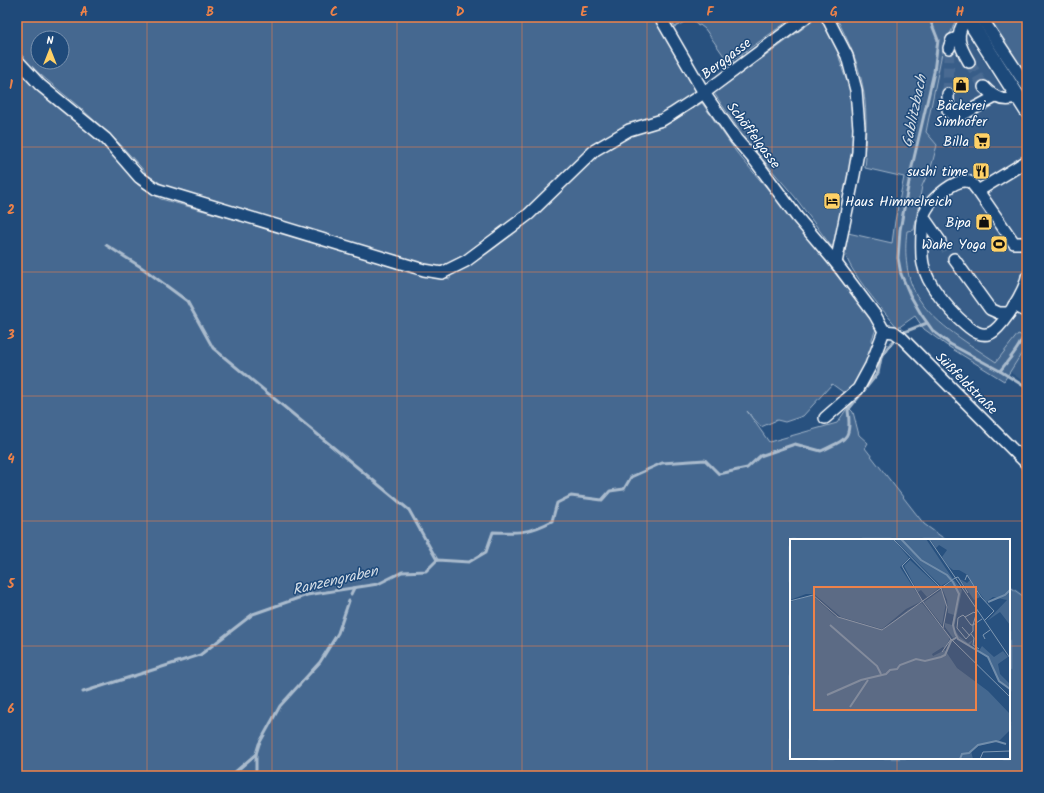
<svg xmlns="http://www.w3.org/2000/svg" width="1044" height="793" font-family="Kalam,sans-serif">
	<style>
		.built { fill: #375d88 }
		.green { fill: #446890; stroke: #a2b4c8; fill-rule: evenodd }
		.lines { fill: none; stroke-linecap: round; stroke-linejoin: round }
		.stream { stroke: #aabbcd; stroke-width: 3 }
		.minor-tunnel { stroke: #486b92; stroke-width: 11; stroke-dasharray: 11 5.5; stroke-linecap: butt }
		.minor-casing { stroke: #fff; stroke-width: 14 }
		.major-casing { stroke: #fff; stroke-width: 17 }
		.minor { stroke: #1f4a7a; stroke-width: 11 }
		.major { stroke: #1f4a7a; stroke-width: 14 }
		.grid { fill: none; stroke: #ee8249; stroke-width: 1; stroke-opacity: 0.55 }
		.labels { text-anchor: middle; stroke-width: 3; stroke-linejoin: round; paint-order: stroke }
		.street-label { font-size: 14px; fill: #fff; stroke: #1f4a7a }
		.poi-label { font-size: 14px; fill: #fff; stroke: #1f4a7a; text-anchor: end }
		.water-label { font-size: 15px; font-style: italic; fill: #d4dde6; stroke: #1f4a7a }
		.inset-river { fill: none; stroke: #718dab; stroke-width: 2 }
		.inset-road { fill: none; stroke: #7e97b2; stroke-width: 1 }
		.view { fill: #ee8249; fill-opacity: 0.15; stroke: #ee8249; stroke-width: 2 }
		.inset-edge { fill: none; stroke: #fff; stroke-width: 2 }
		.neatline { fill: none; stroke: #ee8249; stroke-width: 1.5 }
		.grid-label { font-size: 13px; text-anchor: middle; font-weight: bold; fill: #ee8249 }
	</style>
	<rect width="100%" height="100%" fill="#28517f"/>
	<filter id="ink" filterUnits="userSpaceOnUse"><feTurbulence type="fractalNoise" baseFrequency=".025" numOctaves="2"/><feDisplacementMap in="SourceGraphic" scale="8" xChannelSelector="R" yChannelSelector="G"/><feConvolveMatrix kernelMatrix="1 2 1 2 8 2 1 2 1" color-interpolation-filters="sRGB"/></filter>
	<g filter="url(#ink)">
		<path class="built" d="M956,18L1027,128V384L958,336L935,317L919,299L913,285L907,265L905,246L907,231L914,230L922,186L932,164L937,146L926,132L944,43L952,30Z"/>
		<g class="green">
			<path d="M17,17H653L696,91L683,101L658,116L629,127L597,143L564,177L531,207L466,256L443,267H432L376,253L172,191L148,175L119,143L84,111L17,55ZM38,38H62V62H38Z"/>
			<path d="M669,17H794L729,63L705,29L700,25L698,26L692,18L675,27Z"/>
			<path d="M818,17H820L836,46L843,71L851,92L853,122L852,160L847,179L835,244L833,246H831L795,197L745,139L714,93L774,50Z"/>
			<path d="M836,17H955L956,18L952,30L944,43L926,132L937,145L932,164L922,186L914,230L907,231C904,253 906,280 919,299C936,325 971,345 996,362L1018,334L1027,338V345L1004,381L946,345L924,329L915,316L898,328C885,313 847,269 845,252C845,246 847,239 848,233L892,243L895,221L904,177L865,168L866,157L864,156C870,99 863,68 836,17Z"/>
			<path d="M989,17H1027V78Z"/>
			<path d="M17,64L40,91L114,154L138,185L161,199L450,279L451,274L596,154L624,138L664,123L665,126L702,103L737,153L777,200L869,316L875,325L876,329L872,339L873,345L866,369L847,395L832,384L803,416L785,422L777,420L761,427L747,411L769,442L837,423L848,407L853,412L859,435L868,443L865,448L924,524L946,540H791V758H1009V586L1027,599V776H17Z"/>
		</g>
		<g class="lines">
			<g class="stream">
				<path d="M929,17L938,40L934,72L911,171L900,230L898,258L901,274L910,295L921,314L933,331L950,344L1000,371L1027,388"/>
				<path d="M106,245L141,267L187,301L213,348L409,510L437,560"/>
				<path d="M901,334L904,332L927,323"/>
				<path d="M1000,371C1013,354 1022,346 1027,324"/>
				<path d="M351,594L354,588"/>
				<path d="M83,692L200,655L253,614L307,595L378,584L402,572L426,571L437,560L469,562L486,552L493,532C518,533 530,533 552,521L557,503L571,496L602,500L610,491L624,489L631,477L662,463L705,460L719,474L747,468L760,456L795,444L821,451C846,439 852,440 848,410L878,373L881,358L888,347L897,338"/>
				<path d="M256,770V754L259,744L280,706L320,662L338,633L349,601"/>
				<path d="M234,773L256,754"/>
			</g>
			<g class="minor-tunnel">
				<path d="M969,62L984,87"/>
				<path d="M948,94L949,48"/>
				<path d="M940,241L954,259"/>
			</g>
			<defs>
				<g id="minor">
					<path d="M660,17L704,93L736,139L756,162L797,217L836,263L875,315L884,331"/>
					<path d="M827,17L847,56L856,90L859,128L858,152L854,175L836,263"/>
					<path d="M967,17C954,35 959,45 969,62"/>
					<path d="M981,17L1026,85"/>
					<path d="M949,48L952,40L959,37"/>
					<path d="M17,60L40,85L106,139L139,177L156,189L424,270L442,273L466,261L529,214L595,150L629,130L662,120L672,114L704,93L806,17"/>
					<path d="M984,87C994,98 1005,103 1019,97"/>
					<path d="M948,94V110L953,116H960L995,97"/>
					<path d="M1027,161L978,191L1014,243H1027"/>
					<path d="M978,191C975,188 973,184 970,182C957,176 932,199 926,210C921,218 921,255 923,264C927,285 949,310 965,324C973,331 983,339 994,331C1005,322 1025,291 1027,277"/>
					<path d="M924,218L940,241"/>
					<path d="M954,259L990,309L999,313H1009"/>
					<path d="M1014,305L1027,312"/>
					<path d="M884,331L894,332L902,338L1027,464"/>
					<path d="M825,418L858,389L871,365L884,331"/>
				</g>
				<path id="major" d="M967,17L1027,111"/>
			</defs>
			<use href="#minor" class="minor-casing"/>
			<use href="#major" class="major-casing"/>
			<use href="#minor" class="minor"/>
			<use href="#major" class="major"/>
		</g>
	</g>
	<path class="grid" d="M147,17V776M272,17V776M397,17V776M522,17V776M647,17V776M772,17V776M897,17V540M17,147H1027M17,272H1027M17,396H1027M17,521H1027M17,646H791M1009,646H1027M897,758V776"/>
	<defs>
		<symbol id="shop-square" viewBox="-11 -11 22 22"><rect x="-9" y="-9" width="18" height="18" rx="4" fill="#ffd166" stroke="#1f4a7a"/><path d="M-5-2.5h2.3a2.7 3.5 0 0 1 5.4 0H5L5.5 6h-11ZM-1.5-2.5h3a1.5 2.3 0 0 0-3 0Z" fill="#111"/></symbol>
		<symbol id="supermarket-square" viewBox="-11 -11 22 22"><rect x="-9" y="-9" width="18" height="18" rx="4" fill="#ffd166" stroke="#1f4a7a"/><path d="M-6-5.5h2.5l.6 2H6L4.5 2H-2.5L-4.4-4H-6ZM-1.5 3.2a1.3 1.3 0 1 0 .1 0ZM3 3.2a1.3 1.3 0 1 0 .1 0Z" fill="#111"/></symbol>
		<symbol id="restaurant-square" viewBox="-11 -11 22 22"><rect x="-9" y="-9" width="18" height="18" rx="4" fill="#ffd166" stroke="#1f4a7a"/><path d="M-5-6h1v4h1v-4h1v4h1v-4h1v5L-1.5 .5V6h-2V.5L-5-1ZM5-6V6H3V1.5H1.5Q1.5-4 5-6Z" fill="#111"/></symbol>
		<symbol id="hotel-square" viewBox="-11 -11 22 22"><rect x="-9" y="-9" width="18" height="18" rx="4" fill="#ffd166" stroke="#1f4a7a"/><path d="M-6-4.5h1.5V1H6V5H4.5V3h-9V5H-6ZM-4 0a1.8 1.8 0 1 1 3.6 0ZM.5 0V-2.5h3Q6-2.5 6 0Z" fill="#111"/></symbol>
		<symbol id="stadium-square" viewBox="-11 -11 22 22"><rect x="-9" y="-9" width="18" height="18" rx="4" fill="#ffd166" stroke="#1f4a7a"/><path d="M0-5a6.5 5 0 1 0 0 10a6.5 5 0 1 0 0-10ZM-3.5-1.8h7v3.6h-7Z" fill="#111"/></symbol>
	</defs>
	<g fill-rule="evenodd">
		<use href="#shop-square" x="951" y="75" width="20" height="20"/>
		<use href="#supermarket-square" x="972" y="131" width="20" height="20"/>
		<use href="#restaurant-square" x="971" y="161" width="20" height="20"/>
		<use href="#hotel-square" x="822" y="191" width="20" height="20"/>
		<use href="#shop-square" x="974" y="212" width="20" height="20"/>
		<use href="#stadium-square" x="989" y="234" width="20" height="20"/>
	</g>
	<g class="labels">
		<g class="street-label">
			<text transform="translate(726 58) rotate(-37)" y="5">Berggasse</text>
			<text transform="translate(754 135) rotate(53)" y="5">Schöffelgasse</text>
			<text transform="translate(967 383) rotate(45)" y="5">Süßfeldstraße</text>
		</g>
		<g class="poi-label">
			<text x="961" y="110" text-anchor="middle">Bäckerei<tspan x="961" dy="16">Simhofer</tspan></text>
			<text x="969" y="146">Billa</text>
			<text x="968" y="176">sushi time</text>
			<text x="845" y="206" text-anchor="start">Haus Himmelreich</text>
			<text x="971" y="227">Bipa</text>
			<text x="986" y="249">Wahe Yoga</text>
		</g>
		<g class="water-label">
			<text transform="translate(914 111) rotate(-78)" y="5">Gablitzbach</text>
			<text transform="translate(335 580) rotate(-13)" y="5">Ranzengraben</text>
		</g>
	</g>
	<g transform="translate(790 539)">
		<rect width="220" height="220" fill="#28517f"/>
		<path d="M0,0H103L119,19L110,28L132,62L116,70L92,90L51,78L24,55H16L0,61ZM104,0H136L163,40L151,47ZM140,0H220V86L210,73L197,82L217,61L203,58L196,63L176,35L169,31H163L158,27L152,18L157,11L149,6L146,9ZM120,21L149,48V49L137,58L131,51L128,53L114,27ZM170,40L177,44L180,41L190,58L184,61ZM164,41L172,51L164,89L169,97L178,104L183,101L179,107L166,97L163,99L155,88V84L162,86L164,76L158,74L157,61L152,49ZM151,51L156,63L152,86L134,63ZM22,56L45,77L93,91L118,71L132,64L160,99L155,109L153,108L142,115L143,117L155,111L167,129L198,152L220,175V191L209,202L187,207L181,212L183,220H0V63ZM192,107L204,118L213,112L218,118L208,125L210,135L220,145V150L208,140L201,122L189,112Z" fill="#446890"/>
		<path class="inset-river" d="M111,0L131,21L157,36L163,43L169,55L163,86L165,94L168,100L198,118L209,142L220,150M198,63L215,56L220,51M40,86L87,127L91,135M37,156L71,141L96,135L100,131L107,130L110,126L126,120L135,122L151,118L155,116L161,102L167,98M60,168L78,141M170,220L172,215L179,214L188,206L206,202L216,205"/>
		<path class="inset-road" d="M103,0L151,49L157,68L153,89M139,0L220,119M120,19L112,27L133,63L161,100M175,41L177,36L191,58L204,72L194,82M0,62L23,56L48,78L92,91L165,39L168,38L178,54M185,74L184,73L175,78L181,86H183L187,72M175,78L173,76L168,79L167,89L176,100L183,92V86L192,80M172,88L180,97M181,95L184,99L183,106L189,110M161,100L220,158M195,100L193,96L200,91M152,113L161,100M190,220L193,213L220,212"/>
		<path class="view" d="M24,48H186V171H24Z"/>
		<rect width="220" height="220" class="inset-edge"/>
	</g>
	<rect width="1044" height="793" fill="none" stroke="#1f4a7a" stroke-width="44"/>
	<g transform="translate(50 50)"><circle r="19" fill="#1f4a7a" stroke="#7992af"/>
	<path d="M0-3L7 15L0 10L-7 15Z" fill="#ffd166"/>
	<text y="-6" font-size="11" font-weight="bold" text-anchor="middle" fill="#ffffff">N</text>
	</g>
	<rect x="22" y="22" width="1000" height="749" class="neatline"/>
	<g class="grid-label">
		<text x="84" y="16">A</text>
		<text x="210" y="16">B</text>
		<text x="334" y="16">C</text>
		<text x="460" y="16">D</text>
		<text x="584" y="16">E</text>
		<text x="710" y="16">F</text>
		<text x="834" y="16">G</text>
		<text x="960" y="16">H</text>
		<text x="11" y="89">1</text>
		<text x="11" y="214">2</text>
		<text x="11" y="339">3</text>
		<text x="11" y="463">4</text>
		<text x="11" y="588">5</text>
		<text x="11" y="713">6</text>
	</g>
</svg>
